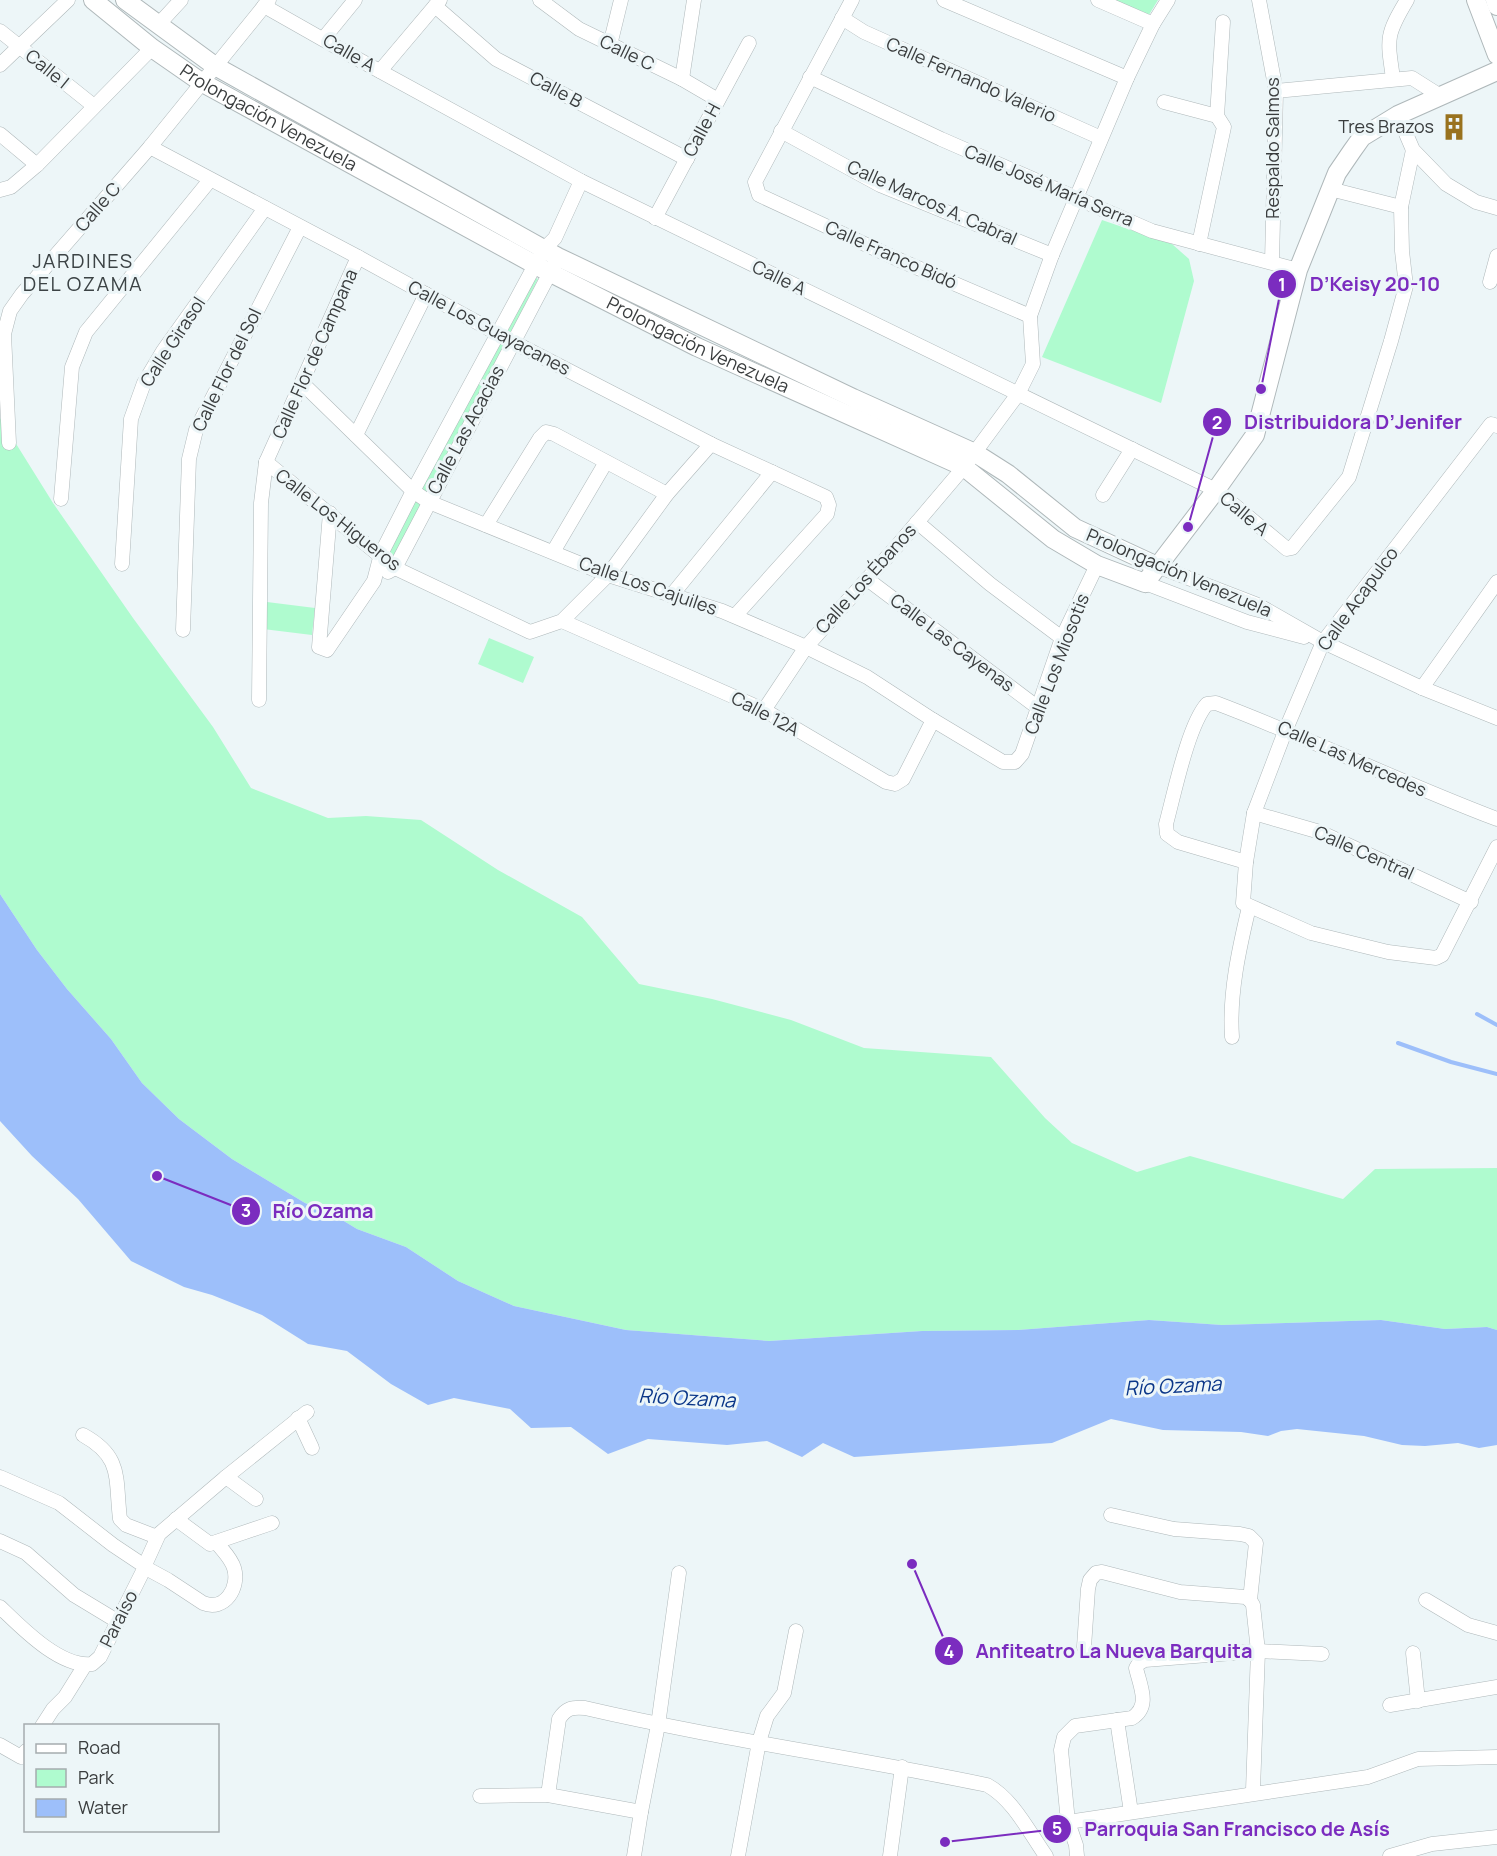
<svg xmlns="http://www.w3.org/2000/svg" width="1497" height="1856" font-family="Manrope,sans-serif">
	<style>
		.green { fill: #affbcf }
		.water { fill: #9dbffa }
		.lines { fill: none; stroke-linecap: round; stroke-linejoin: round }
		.stream { stroke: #9dbffa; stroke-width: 4 }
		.street-casing { stroke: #afb8ba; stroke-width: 15 }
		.secondary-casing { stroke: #afb8ba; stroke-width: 20 }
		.street { stroke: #fff; stroke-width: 14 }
		.secondary { stroke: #fff; stroke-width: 18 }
		.labels { text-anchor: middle; stroke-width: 6; stroke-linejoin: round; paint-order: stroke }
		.street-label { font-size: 18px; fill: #3a3d3e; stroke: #edf6f8 }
		.poi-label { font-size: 18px; fill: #3a3d3e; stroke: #edf6f8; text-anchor: end }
		.neighbourhood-label { font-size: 20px; letter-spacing: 1.5px; fill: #3c4345; stroke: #edf6f8 }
		.water-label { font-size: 20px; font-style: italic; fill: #0a3688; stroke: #edf6f8 }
		.leader { fill: none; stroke: #7b2cbf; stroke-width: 2 }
		.callout-dot { fill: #7b2cbf; stroke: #edf6f8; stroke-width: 2 }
		.mark-label { font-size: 18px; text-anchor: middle; font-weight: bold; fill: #fff }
		.callout-label { font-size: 20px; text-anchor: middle; font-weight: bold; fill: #7b2cbf; stroke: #edf6f8; stroke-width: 6; stroke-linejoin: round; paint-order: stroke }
	</style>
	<rect width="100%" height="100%" fill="#edf6f8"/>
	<g class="green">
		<path d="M1107,0H1158L1147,18Z"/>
		<path d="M1102,220L1172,244L1189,259L1194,281L1161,403L1042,357Z"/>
		<path d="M527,272L538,279L395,565L382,556Z"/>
		<path d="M0,418L53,503L133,618L213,727L251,788L328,818L366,816L421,820L498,870L582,917L639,984L712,999L791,1020L864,1048L991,1057L1045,1118L1072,1143L1137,1172L1190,1156L1343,1199L1375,1169L1497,1168V1330L1487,1327L1445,1329L1381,1320L1222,1325L1149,1320L1018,1330L922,1331L769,1341L626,1330L514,1306L458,1281L406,1247L357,1229L329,1212L305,1203L232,1159L179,1119L142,1083L111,1039L67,989L37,950L0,894Z"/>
		<path d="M267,602L315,608L312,635L263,629Z"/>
		<path d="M489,638L534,657L523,683L478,664Z"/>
	</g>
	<path class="water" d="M0,894L37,950L67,989L111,1039L142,1083L179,1119L232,1159L305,1203L329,1212L357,1229L406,1247L458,1281L514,1306L626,1330L769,1341L922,1331L1018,1330L1149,1320L1222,1325L1381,1320L1445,1329L1487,1327L1497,1330V1445L1479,1448L1458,1443L1425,1446L1402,1445L1364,1436L1297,1429L1281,1431L1268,1436L1241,1432L1163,1430L1111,1419L1052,1443L854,1457L823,1443L802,1457L767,1441L727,1445L648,1439L608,1454L571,1427L531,1428L510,1409L454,1398L428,1405L391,1384L347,1351L308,1344L262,1315L212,1295L184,1287L131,1261L78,1199L32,1156L0,1121Z"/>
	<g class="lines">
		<g class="stream">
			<path d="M1477,1014L1497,1025"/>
			<path d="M1398,1043L1451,1062L1497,1074"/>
		</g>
		<defs>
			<g id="street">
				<path d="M540,0L579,29L682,79L718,100"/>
				<path d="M852,0L755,182L759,195L897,259L1030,316"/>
				<path d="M944,0L1127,78"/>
				<path d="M1098,0L1153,24"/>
				<path d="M1259,0L1276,91L1272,262"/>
				<path d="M264,6L354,57L581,181L1216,490L1287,549L1292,548L1349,477L1391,341L1406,286L1402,251L1401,207L1413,150"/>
				<path d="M435,6L496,59L687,159"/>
				<path d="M842,18L864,32L1101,138"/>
				<path d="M158,25L181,0"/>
				<path d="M0,31L94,106"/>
				<path d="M324,38L355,0"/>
				<path d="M610,45L621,0"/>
				<path d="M0,65L68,0"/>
				<path d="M380,71L440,0"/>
				<path d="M810,77L941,139L1152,231L1298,270"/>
				<path d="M1393,78C1387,38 1386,35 1407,0"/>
				<path d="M682,79L694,0"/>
				<path d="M1276,91L1412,78L1442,97"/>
				<path d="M1164,102L1217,116"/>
				<path d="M1398,115L1413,150L1446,184L1476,202L1497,208"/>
				<path d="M781,131L880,185L1052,255"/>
				<path d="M0,134L37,165"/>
				<path d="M150,147L358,257L513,342L711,444L826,497L829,505L827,514L735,616"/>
				<path d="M1330,189L1401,207"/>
				<path d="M0,190L11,187L37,165L152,48"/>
				<path d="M655,218L749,43"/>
				<path d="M1199,244L1224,127L1217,116L1223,22"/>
				<path d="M1490,282L1497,256"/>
				<path d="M302,383L413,491L429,502L608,575L722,611L806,647L867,677L933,720L1003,762H1015L1022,754L1062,638L1097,565"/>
				<path d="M1497,426L1491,424L1323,642L1286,729L1254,813L1246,862L1243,903L1311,933L1388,952L1436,958L1442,955L1497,847"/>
				<path d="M356,435L426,294"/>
				<path d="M9,443L4,334L10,311L22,294L150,147L269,0"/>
				<path d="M266,462L395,568L530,632L562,621L608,575L667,494L711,444"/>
				<path d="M1103,495L1132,449"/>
				<path d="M61,499L72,367L86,332L210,180"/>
				<path d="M330,513L319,647L327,650L374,581L381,554L413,491L535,265L544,249L555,238L581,181"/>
				<path d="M917,522L990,584L1062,638"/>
				<path d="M486,525L540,438L546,432L554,434L667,494"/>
				<path d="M553,552L606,462"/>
				<path d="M122,564L131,419L144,383L163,351L265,208"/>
				<path d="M1157,566L1258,605L1323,642L1422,688L1497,718"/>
				<path d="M388,572L395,568L554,265"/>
				<path d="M867,579L1037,707"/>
				<path d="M1145,583L1247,622L1304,637"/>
				<path d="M671,596L772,472"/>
				<path d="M562,621L764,710L886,782L895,784L903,779L933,720"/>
				<path d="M183,630L189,459L196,430L300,227"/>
				<path d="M1422,688L1497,582"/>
				<path d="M259,700L261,503L266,462L358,257"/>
				<path d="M764,710L806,647L897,546L964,467L1018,394L1033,364L1030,316L1052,255L1127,78L1153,24L1168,0"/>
				<path d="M1254,813L1320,832L1471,902"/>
				<path d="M1246,862L1178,842L1167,834L1166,824C1174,795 1188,725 1207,704L1216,703C1311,739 1402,783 1497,819"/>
				<path d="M1232,1037C1229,994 1239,949 1249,907"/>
				<path d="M298,1418L312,1448"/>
				<path d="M83,1435C123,1457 115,1478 120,1519L126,1525L157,1537"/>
				<path d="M0,1477L59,1503L113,1545L143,1565L144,1569L100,1657L92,1664C60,1668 21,1627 0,1607"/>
				<path d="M226,1477L256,1499"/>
				<path d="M1111,1515L1174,1529L1240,1534L1249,1536L1256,1543L1250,1600L1253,1605L1258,1651L1253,1790L1251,1793"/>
				<path d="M176,1519L210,1544L272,1523"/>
				<path d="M0,1541L26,1553L74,1595L117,1621"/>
				<path d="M217,1543C223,1551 231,1558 234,1568C240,1587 225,1612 203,1603L168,1580L144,1567L159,1534L226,1477L307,1412"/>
				<path d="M1426,1600L1468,1625L1497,1633"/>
				<path d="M1084,1647L1088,1589L1090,1580L1096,1573L1102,1572L1180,1592L1245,1597L1250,1600"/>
				<path d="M1413,1653L1418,1701"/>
				<path d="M1390,1705L1497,1687"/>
				<path d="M1117,1720L1131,1812"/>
				<path d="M42,1726L53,1709L65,1697L85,1665"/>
				<path d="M0,1745L21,1757L26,1751"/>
				<path d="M548,1795L559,1719C566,1708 572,1707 585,1708C718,1739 853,1757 987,1785C1013,1799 1029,1832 1046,1856"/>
				<path d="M480,1796L548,1795L641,1812"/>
				<path d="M1068,1822L1368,1777L1418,1759L1497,1757"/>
				<path d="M634,1856L641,1812L658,1725L679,1573"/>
				<path d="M738,1856L759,1742L767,1716L784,1693L796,1631"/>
				<path d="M890,1856L902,1767"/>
				<path d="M1077,1856L1076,1845L1068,1822L1061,1750L1064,1737L1075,1726L1132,1718C1151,1706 1140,1686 1136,1668L1139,1663L1145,1660L1258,1651L1322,1654"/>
				<path d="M1390,1856L1432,1844L1497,1837"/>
			</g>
			<g id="secondary">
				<path id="s1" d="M93,0L152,48L201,82L543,269L697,347L964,467L1053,539L1097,565L1145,583L1216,490L1255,435L1298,270L1337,173L1352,151L1362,137L1398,115L1497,71"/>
				<path d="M125,0L215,66L558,257L853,398L975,453L1008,474L1075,528L1157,566"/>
				<path d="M1476,0L1497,55"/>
				<path d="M1495,0L1497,6"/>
			</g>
		</defs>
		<use href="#street" class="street-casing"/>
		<use href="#secondary" class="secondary-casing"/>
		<use href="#street" class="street"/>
		<use href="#secondary" class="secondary"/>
	</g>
	<defs>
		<symbol id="building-bare" viewBox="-9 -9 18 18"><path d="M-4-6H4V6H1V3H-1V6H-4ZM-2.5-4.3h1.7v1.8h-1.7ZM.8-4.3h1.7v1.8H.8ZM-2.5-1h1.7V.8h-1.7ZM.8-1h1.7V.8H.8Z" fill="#99721e" stroke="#edf6f8" stroke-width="2.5" paint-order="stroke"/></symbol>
	</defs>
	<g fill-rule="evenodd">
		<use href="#building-bare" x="1435" y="108" width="38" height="38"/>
	</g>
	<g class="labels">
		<g class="street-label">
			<text transform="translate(349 53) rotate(30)" y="6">Calle A</text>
			<text transform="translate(627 53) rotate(26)" y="6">Calle C</text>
			<text transform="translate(47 69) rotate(39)" y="6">Calle I</text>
			<text transform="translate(971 80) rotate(24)" y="6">Calle Fernando Valerio</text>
			<text transform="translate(556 90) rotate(28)" y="6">Calle B</text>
			<text dy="6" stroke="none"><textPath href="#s1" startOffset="212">Prolongación Venezuela</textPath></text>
			<text transform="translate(702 130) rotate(-62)" y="6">Calle H</text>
			<text transform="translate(1273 148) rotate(-90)" y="6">Respaldo Salmos</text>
			<text transform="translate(1049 186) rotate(23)" y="6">Calle José María Serra</text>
			<text transform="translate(932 203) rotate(24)" y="6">Calle Marcos A. Cabral</text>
			<text transform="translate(98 207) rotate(-49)" y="6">Calle C</text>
			<text transform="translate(891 255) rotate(24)" y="6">Calle Franco Bidó</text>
			<text transform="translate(779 278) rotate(26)" y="6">Calle A</text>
			<text transform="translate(489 328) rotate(28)" y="6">Calle Los Guayacanes</text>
			<text transform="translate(173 342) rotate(-57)" y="6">Calle Girasol</text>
			<text dy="6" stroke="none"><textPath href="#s1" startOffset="698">Prolongación Venezuela</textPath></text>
			<text transform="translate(315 354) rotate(-66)" y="6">Calle Flor de Campana</text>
			<text transform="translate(227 370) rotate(-64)" y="6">Calle Flor del Sol</text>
			<text transform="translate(466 430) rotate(-62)" y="6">Calle Las Acacias</text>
			<text transform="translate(1244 514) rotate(40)" y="6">Calle A</text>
			<text transform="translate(338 520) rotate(38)" y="6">Calle Los Higueros</text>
			<text transform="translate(1179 573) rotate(23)" y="6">Prolongación Venezuela</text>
			<text transform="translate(866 579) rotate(-48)" y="6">Calle Los Ébanos</text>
			<text transform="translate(648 586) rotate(19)" y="6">Calle Los Cajuiles</text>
			<text transform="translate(1358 599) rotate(-54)" y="6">Calle Acapulco</text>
			<text transform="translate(952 643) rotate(37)" y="6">Calle Las Cayenas</text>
			<text transform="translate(1057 664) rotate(-69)" y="6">Calle Los Miosotis</text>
			<text transform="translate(765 714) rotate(28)" y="6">Calle 12A</text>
			<text transform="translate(1352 759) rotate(24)" y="6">Calle Las Mercedes</text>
			<text transform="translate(1364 853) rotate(24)" y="6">Calle Central</text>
			<text transform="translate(119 1619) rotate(-63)" y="6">Paraíso</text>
		</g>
		<g class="poi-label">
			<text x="1434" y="133">Tres Brazos</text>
		</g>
		<g class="neighbourhood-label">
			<text x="83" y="268">JARDINES<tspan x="83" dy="23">DEL OZAMA</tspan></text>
		</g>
		<g class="water-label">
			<text transform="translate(1173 1386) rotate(-3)" y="7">Río Ozama</text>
			<text transform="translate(687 1398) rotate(3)" y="7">Río Ozama</text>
		</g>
	</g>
	<path class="leader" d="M1261 389L1282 284M1188 527L1217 422M157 1176L246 1211M912 1564L949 1651M945 1842L1057 1829"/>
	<g class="callout-dot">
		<circle cx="1261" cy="389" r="6"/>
		<circle cx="1188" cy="527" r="6"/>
		<circle cx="157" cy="1176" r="6"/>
		<circle cx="912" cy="1564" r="6"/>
		<circle cx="945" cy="1842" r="6"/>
		<circle cx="1282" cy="284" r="15"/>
		<circle cx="1217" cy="422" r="15"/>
		<circle cx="246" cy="1211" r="15"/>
		<circle cx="949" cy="1651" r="15"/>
		<circle cx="1057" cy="1829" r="15"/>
	</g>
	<g class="mark-label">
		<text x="1282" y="291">1</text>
		<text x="1217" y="429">2</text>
		<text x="246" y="1217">3</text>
		<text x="949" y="1658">4</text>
		<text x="1057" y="1835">5</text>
	</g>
	<g class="callout-label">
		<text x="1375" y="291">D’Keisy 20-10</text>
		<text x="1353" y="429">Distribuidora D’Jenifer</text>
		<text x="323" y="1218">Río Ozama</text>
		<text x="1114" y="1658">Anfiteatro La Nueva Barquita</text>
		<text x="1237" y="1836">Parroquia San Francisco de Asís</text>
	</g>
	<rect x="24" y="1724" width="195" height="108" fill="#edf6f8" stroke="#a5acae" stroke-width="1.5"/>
	<rect x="36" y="1744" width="30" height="9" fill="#ffffff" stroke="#a5acae" stroke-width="1.5"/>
	<text x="78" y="1754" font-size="18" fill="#3a3d3e">Road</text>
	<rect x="36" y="1769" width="30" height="18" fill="#affbcf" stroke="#a5acae" stroke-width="1.5"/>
	<text x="78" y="1784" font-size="18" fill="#3a3d3e">Park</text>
	<rect x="36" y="1799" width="30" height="18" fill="#9dbffa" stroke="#a5acae" stroke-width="1.5"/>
	<text x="78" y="1814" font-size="18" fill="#3a3d3e">Water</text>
</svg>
